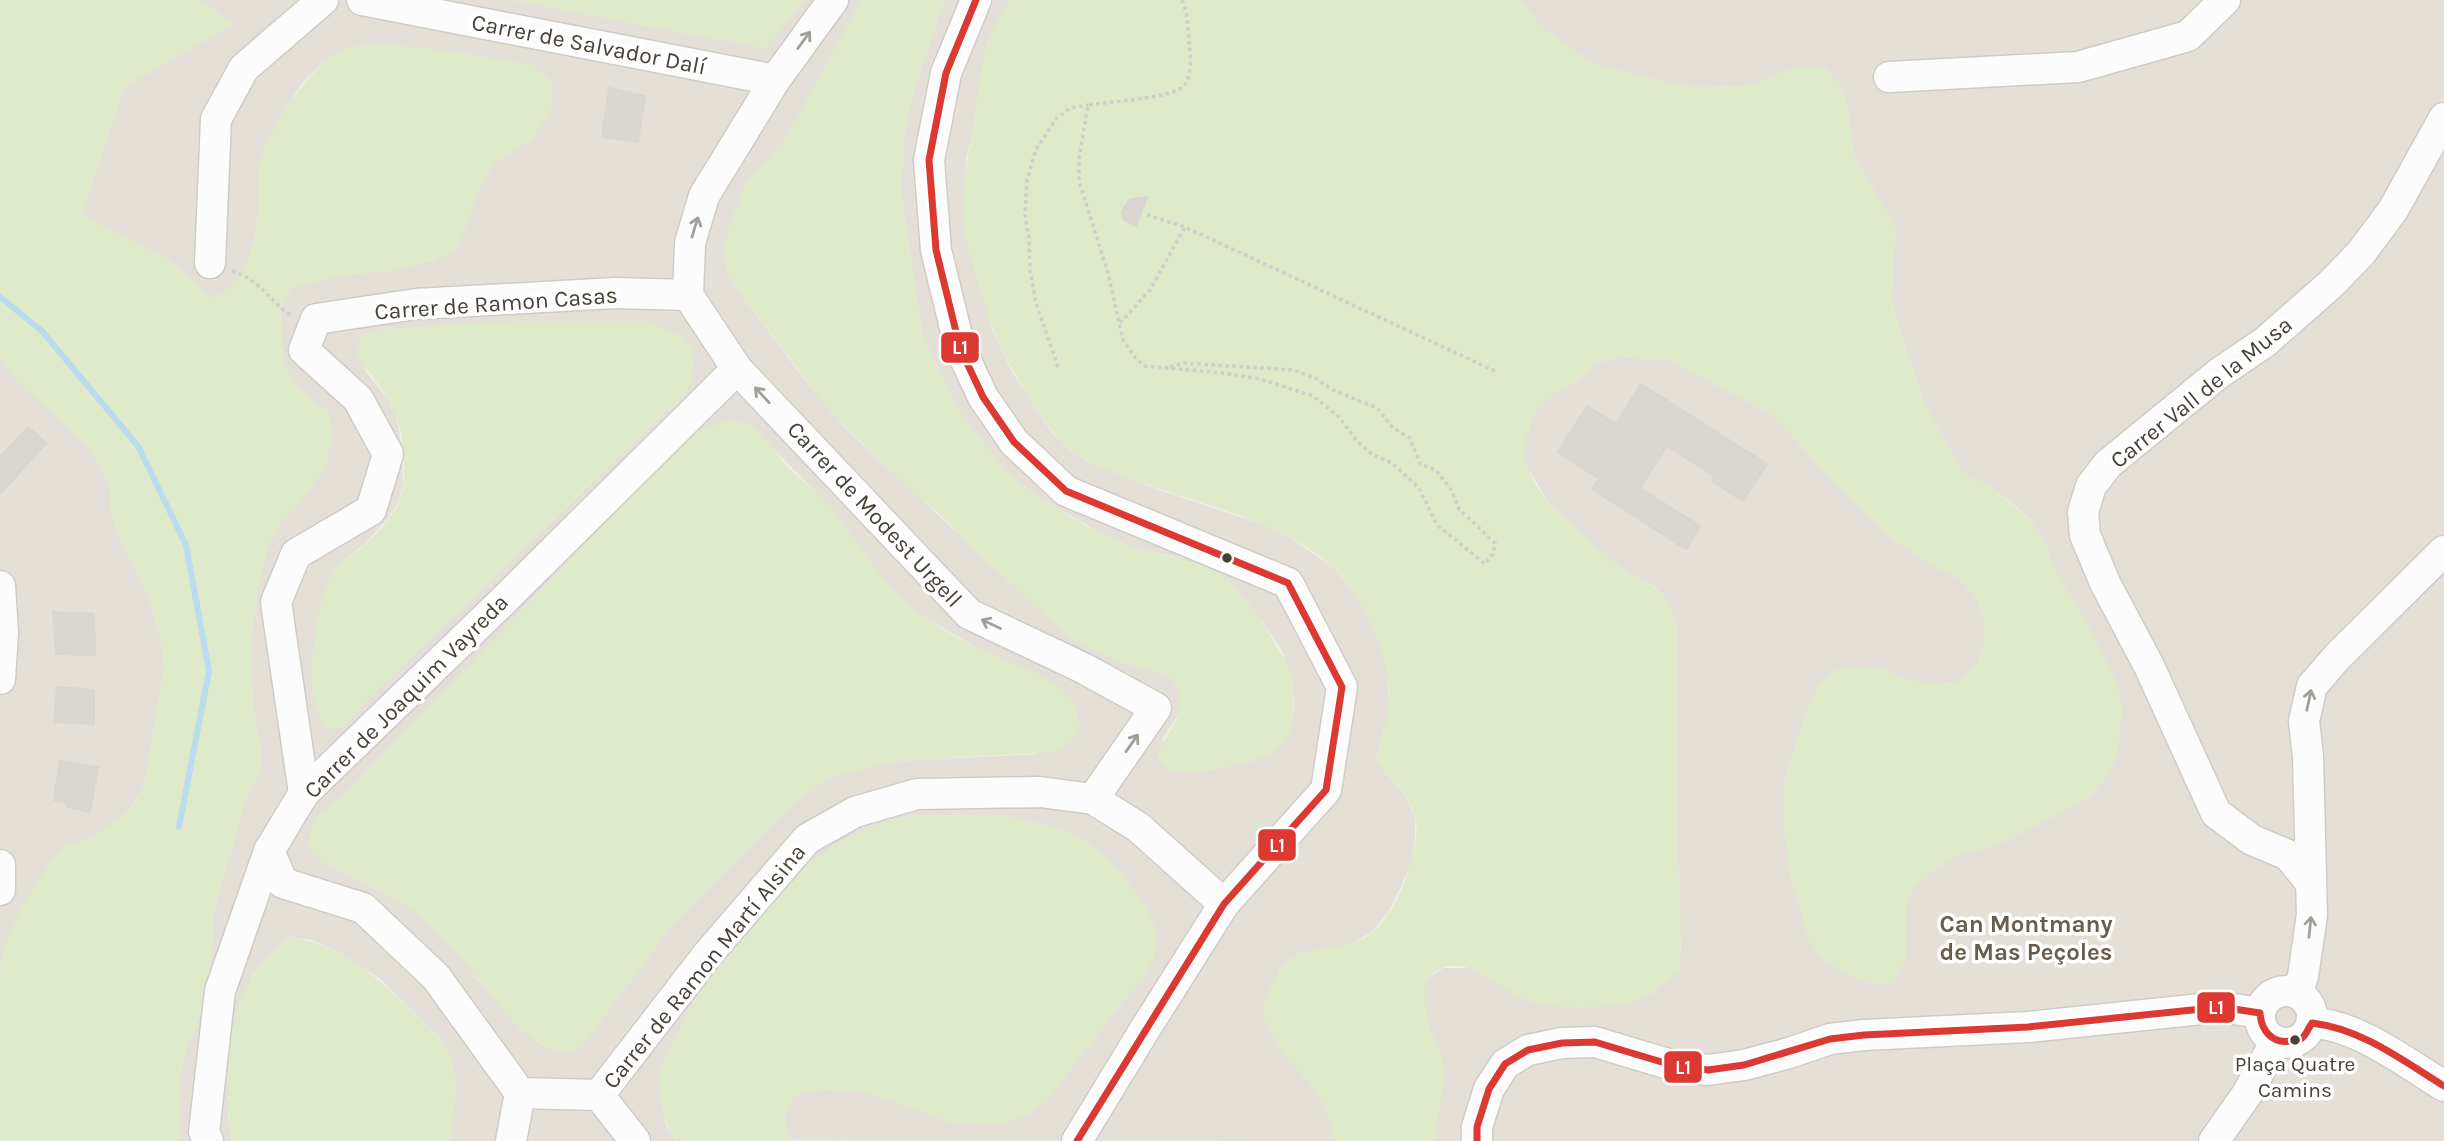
<svg xmlns="http://www.w3.org/2000/svg" width="2444" height="1141" font-family="Karla,sans-serif">
	<style>
		.residential { fill: #e4e0d7; fill-rule: evenodd }
		.green { fill: #deeaca }
		.lines { fill: none; stroke-linecap: round; stroke-linejoin: round }
		.stream { stroke: #bbdbee; stroke-width: 6 }
		.building { fill: #dad7d3; stroke: #d9d5d0; stroke-width: 2 }
		.minor-casing { stroke: #ceccc8; stroke-width: 33 }
		.path { stroke: #d1cecb; stroke-width: 3.5; stroke-dasharray: 3.5 3.5; stroke-linecap: butt }
		.minor { stroke: #fdfcfc; stroke-width: 30 }
		.bus-1-casing { stroke: #fff; stroke-width: 12 }
		.bus-1 { stroke: #db3931; stroke-width: 7 }
		.oneway { stroke: #a29e99 }
		.bus-dot { fill: #474036; stroke: #fff; stroke-width: 2.5 }
		.labels { text-anchor: middle; stroke-width: 7; stroke-linejoin: round; paint-order: stroke }
		.bus-label { font-size: 21px; fill: #474036; stroke: #fff }
		.street-label { font-size: 23px; fill: #474036; stroke: #fff }
		.neighbourhood-label { font-size: 24px; font-weight: bold; fill: #695d4d; stroke: #fff }
		.line-badge { stroke: #fff; stroke-width: 2.5 }
		.badge-label { font-size: 19px; text-anchor: middle; font-weight: bold; fill: #fff }
	</style>
	<rect width="100%" height="100%" fill="#f0eeea"/>
	<g class="residential">
		<path d="M200,0H510L765,48L804,0H862L785,140L745,183L741,199L733,215L724,250L726,268L734,285L805,380L845,428L1071,639L1120,662L1170,676L1180,691L1182,708L1162,740L1203,771L1253,761L1293,724L1294,705V685L1282,651L1258,615L1228,580L1176,557L1140,550L1102,534L1038,497L1005,472L957,408L922,333L901,190L904,138L911,101L944,0H1011L997,22L987,43L972,136L966,159L965,235L992,329L1012,372L1052,433L1070,450L1088,462L1156,489L1270,527L1293,540L1333,567L1348,584L1362,605L1382,646L1388,669L1389,713L1376,760L1406,797L1415,818V842L1411,866L1389,911L1372,932L1351,944L1299,954L1279,969L1290,1060L1308,1080L1324,1103L1333,1126V1141L789,1140L784,1117L795,1095L818,1089L865,1092L954,1123L1029,1115L1047,1100L1125,999L1143,980L1148,910L1119,870L1100,852L1079,837L1053,827L1000,815H916L839,841L821,856L795,870L737,917L659,1073L665,1123L676,1141H450L454,1106V1080L439,1037L379,978L336,951L312,940L289,937L271,954L252,975L228,1068V1117L232,1141H180V1079L185,1053L203,1008L214,935V911L246,797L260,771L261,747L255,722L251,667V640L257,593L269,542L281,523L312,488L330,413L309,398L292,381L283,358L280,308L292,288L338,275L388,271L434,260L495,162L533,139L532,65L450,51L368,45L346,49L323,62L304,81L289,102L265,147L255,241L246,264L232,287L212,299L193,282L81,215L125,86L234,24ZM647,321L678,403L664,413L366,701L343,727L326,729L313,695L317,623L326,588L348,556L364,545L389,517L399,501L403,484L402,448L396,415L388,399L365,370L379,329ZM749,424L836,513L887,585L902,600L920,615L988,654L1038,754L897,761L839,774L822,783L794,803L674,923L583,1045L566,1053L549,1049L536,1041L479,981L468,964L430,925L403,902L321,861L318,816L344,795L653,475L665,455L681,444Z"/>
		<path d="M1520,0H2444V1141H1434L1440,1100V1051L1429,1028L1425,1006V980L1443,968H1471L1492,980L1559,1006L1628,1004L1651,993L1669,978L1681,949L1669,604L1653,585L1631,575L1608,558L1550,504L1525,464V439L1535,412L1554,393L1578,380L1594,364L1619,357L1669,360L1773,415L1839,488L1894,540L1935,567L1958,578L1975,595L1984,619L1985,642L1978,664L1959,683L1933,684L1906,680L1883,669L1857,667L1807,710L1784,783L1790,875L1798,897L1906,958V906L1915,885L1938,867L1959,855L2004,842L2088,798L2106,778L2117,757L2106,660L2053,566L2044,541L2031,520L2013,504L1989,486L1963,474L1924,402L1897,323L1892,297L1895,227L1854,156L1848,110L1840,86L1825,67L1770,78L1747,86L1695,87L1668,83L1591,63L1542,28Z"/>
		<path d="M0,358L18,381L86,444L101,466L110,488V509L118,535L150,599L162,646L164,669L144,786L131,809L112,824L92,837L66,846L23,905L3,951L0,977Z"/>
	</g>
	<g class="green">
		<path d="M0,0H200L234,24L125,86L81,215L170,260L212,299L232,287L246,264L255,241L258,218V169L264,147L289,102L323,62L345,49L368,45H397L450,51L532,65L552,81V107L533,139L495,162L483,182L456,252L411,267L388,271L338,275L292,288L280,308L283,358L292,381L309,398L330,413L332,439L326,466L312,488L281,523L269,542L257,593L251,640V667L255,722L261,747L260,771L246,797L214,911V935L203,1008L185,1053L180,1079V1141H0V977L3,951L12,928L23,905L49,864L66,846L92,837L132,809L144,786L164,669L162,646L150,599L118,535L110,509V488L101,466L86,444L18,381L0,358Z"/>
		<path d="M510,0H804L766,48Z"/>
		<path d="M862,0H944L911,101L904,138L901,190L922,333L957,408L1005,472L1038,497L1086,526L1122,543L1140,550L1195,562L1213,570L1228,580L1258,615L1289,667L1294,685L1293,724L1285,743L1270,754L1253,761L1203,771H1169L1157,758C1169,722 1194,714 1170,676L1120,662L1071,639L971,547L944,518L914,493L832,414L734,285L726,268L724,250L733,215L741,199L745,183L785,140Z"/>
		<path d="M1011,0H1520L1542,28L1591,63L1668,83L1695,87L1747,86L1796,67H1825L1840,86L1848,110L1854,156L1895,227L1892,297L1897,324L1924,402L1963,474L1989,486L2031,520L2044,541L2053,566L2083,616L2106,660L2117,683L2123,709L2117,757L2106,779L2088,798L2004,842L1959,855L1938,867L1915,885L1906,906V958L1894,983L1872,984L1848,975L1825,961L1810,944L1790,875L1784,829V783L1807,710L1816,689L1831,671L1857,667L1883,669L1906,680L1933,684L1960,683L1978,664L1985,642L1984,619L1975,595L1958,578L1935,567L1894,540L1839,488L1773,415L1669,360L1619,357L1594,364L1578,380L1554,393L1535,412L1525,439V463L1536,485L1550,504L1608,558L1631,575L1652,585L1669,604L1678,628V875L1681,925L1680,972C1662,982 1646,1001 1625,1004C1604,1008 1554,1009 1534,1003C1504,995 1475,956 1442,968C1436,970 1430,976 1425,980V1006L1429,1028L1440,1051L1445,1077L1434,1141H1333C1333,1089 1286,1071 1269,1028C1267,1024 1263,1018 1263,1013C1262,1006 1268,994 1270,988C1273,982 1276,974 1280,969C1302,941 1345,954 1372,933C1397,912 1423,849 1415,817C1409,794 1390,778 1376,760C1394,706 1395,675 1370,623C1361,602 1349,581 1332,566C1277,519 1199,505 1134,480C1112,472 1090,465 1072,451C1055,438 1046,423 1035,406C1002,357 986,318 972,261C970,253 966,244 965,236C959,205 966,166 972,136C978,105 978,72 988,42C993,26 1002,13 1011,0Z"/>
		<path d="M516,321H647L682,336L693,351L694,371L689,388L678,403L663,413L367,701L343,727L326,729C321,718 315,706 313,694C310,663 316,595 335,569C342,559 354,554 364,546C376,535 394,515 400,500C408,476 404,438 396,415C388,392 368,374 356,352L362,335L379,329Z"/>
		<path d="M729,420C736,421 744,422 750,425C764,435 775,452 786,465C802,482 821,495 836,513C862,546 886,592 921,615C941,629 964,642 986,652C1016,667 1077,680 1079,722C1080,738 1068,746 1055,752L897,761L839,774L822,783L794,803L674,923L583,1045L566,1053L549,1049L519,1029L455,950L430,925L403,902L321,861L309,848C309,820 323,810 344,795L653,475L665,455L695,432Z"/>
		<path d="M916,815H1000L1053,827L1079,837L1100,852L1119,870L1148,910L1157,934L1154,957L1143,980L1125,999L1047,1100L1029,1115L1006,1123H954L865,1092L818,1089L795,1096L784,1117L789,1139L791,1141H676C662,1118 659,1099 659,1073L737,917L795,870L821,856L839,841L886,821Z"/>
		<path d="M289,937C341,944 379,978 415,1014C428,1027 442,1038 450,1055C461,1080 453,1115 450,1141H232C223,1091 224,1021 252,977C261,961 276,949 289,937Z"/>
	</g>
	<g class="lines">
		<path class="stream" d="M0,297L42,331L138,446L186,545L209,671L179,827"/>
	</g>
	<g class="building">
		<path d="M609,88L645,96L638,142L602,137Z"/>
		<path d="M1147,197L1136,226L1123,219L1122,212L1129,200Z"/>
		<path d="M1641,384L1767,464L1743,501L1712,481L1714,476L1667,446L1640,488L1700,526L1686,549L1592,489L1599,479L1558,452L1587,406L1616,424Z"/>
		<path d="M28,427L46,443L0,494V457Z"/>
		<path d="M53,612L94,614L95,655L56,654Z"/>
		<path d="M57,687L94,690V724L54,722Z"/>
		<path d="M60,761L98,767L90,812L67,807L68,803L54,800Z"/>
	</g>
	<g class="lines">
		<defs>
			<g id="minor">
				<path d="M362,0L775,80"/>
				<path d="M976,0L946,73L929,160L936,250L960,348L983,397L1014,442L1066,491L1288,583L1342,687L1326,790L1224,904L1142,1034L1077,1141"/>
				<path d="M1889,77L2078,67L2188,36L2225,0"/>
				<path d="M210,263L216,119L244,68L323,0"/>
				<path d="M688,295L737,369L969,614L1083,668L1156,708L1093,799"/>
				<path d="M688,295L690,243L704,196L775,80L833,0"/>
				<path d="M0,586L3,633L0,679"/>
				<path d="M304,793L276,602L296,554L371,510L388,454L358,399L304,350L316,319L416,304L615,293L688,295"/>
				<path d="M269,851L283,883L363,908L436,977L520,1093L511,1141"/>
				<path d="M0,865V890"/>
				<path d="M2310,882L2288,855L2252,840L2216,813L2149,666L2105,583L2085,535L2083,512L2091,486L2108,464L2218,374L2265,342L2331,284L2361,253L2393,210L2444,118"/>
				<circle cx="2286" cy="1017" r="26"/>
				<path d="M2297,993L2303,976L2312,915L2308,756L2304,721L2312,686L2338,656L2444,551"/>
				<path d="M2312,1023C2356,1024 2406,1063 2444,1086"/>
				<path d="M520,1093L599,1095L635,1141"/>
				<path d="M599,1095L708,954L807,839L855,812L917,794L1040,792L1093,799L1138,827L1224,904"/>
				<path d="M208,1141L204,1132L220,991L269,851L304,793L502,602L737,369"/>
				<path d="M1477,1141V1127L1489,1089L1505,1064L1528,1050L1562,1043L1595,1042L1675,1066L1708,1070L1744,1065L1789,1053L1830,1039L1864,1035L2028,1027L2221,1007L2260,1013"/>
				<path d="M2214,1141L2247,1094L2276,1041"/>
			</g>
		</defs>
		<use href="#minor" class="minor-casing"/>
		<g class="path">
			<path d="M1147,215L1185,227L1497,372"/>
			<path d="M232,271C262,281 268,300 292,316"/>
			<path d="M1120,323L1150,290L1185,227"/>
			<path d="M1058,367L1036,303L1030,270L1029,238L1025,215L1027,180L1036,149L1057,118L1070,108L1088,105"/>
			<path d="M1170,367L1184,363L1293,370L1315,378L1333,390L1377,408L1393,428L1410,438L1420,464L1436,470L1452,491L1459,509L1495,543L1493,554L1485,564L1437,525L1419,488L1392,463L1373,455L1356,440L1339,417L1313,396L1260,379L1223,373L1145,366L1136,359L1123,340L1108,273L1079,181V159L1088,105C1106,102 1173,98 1184,86C1192,75 1191,56 1189,43C1188,29 1188,13 1182,0"/>
		</g>
		<use href="#minor" class="minor"/>
		<defs>
			<g id="bus-1">
				<path d="M976,0L946,73L929,160L936,250L960,348L983,397L1014,442L1066,491L1288,583L1342,687L1326,790L1224,904L1077,1141"/>
				<path d="M1477,1141V1127L1489,1089L1505,1064L1528,1050L1562,1043L1595,1042L1675,1066L1708,1070L1744,1065L1830,1039L1864,1035L2028,1027L2221,1007L2260,1013C2261,1030 2272,1044 2290,1041C2292,1041 2300,1039 2302,1038C2306,1035 2309,1027 2312,1023C2362,1029 2402,1060 2444,1086"/>
			</g>
		</defs>
		<use href="#bus-1" class="bus-1-casing"/>
		<use href="#bus-1" class="bus-1"/>
	</g>
	<defs><path id="oneway-shaft" d="M-6 0H5M1.5-3L5.5 0L1.5 3" fill="none" stroke-width="1.6" stroke-linecap="round" stroke-linejoin="round" transform="scale(1.75)"/></defs>
	<g class="oneway">
		<use href="#oneway-shaft" transform="translate(804 40) rotate(-54)"/>
		<use href="#oneway-shaft" transform="translate(695 227) rotate(-73)"/>
		<use href="#oneway-shaft" transform="translate(762 395) rotate(-133)"/>
		<use href="#oneway-shaft" transform="translate(991 624) rotate(-155)"/>
		<use href="#oneway-shaft" transform="translate(2309 700) rotate(-78)"/>
		<use href="#oneway-shaft" transform="translate(1132 743) rotate(-55)"/>
		<use href="#oneway-shaft" transform="translate(2310 927) rotate(-84)"/>
	</g>
	<g class="bus-dot">
		<circle cx="1227" cy="558" r="6"/>
		<circle cx="2295" cy="1040" r="6"/>
	</g>
	<g class="labels">
		<g class="bus-label">
			<text x="2295" y="1071">Plaça Quatre<tspan x="2295" dy="26">Camins</tspan></text>
		</g>
		<g class="street-label">
			<text transform="translate(589 44) rotate(11)" y="8">Carrer de Salvador Dalí</text>
			<text transform="translate(496 303) rotate(-4)" y="8">Carrer de Ramon Casas</text>
			<text transform="translate(2201 392) rotate(-39)" y="8">Carrer Vall de la Musa</text>
			<text transform="translate(875 514) rotate(47)" y="8">Carrer de Modest Urgell</text>
			<text transform="translate(406 696) rotate(-45)" y="8">Carrer de Joaquim Vayreda</text>
			<text transform="translate(704 966) rotate(-51)" y="8">Carrer de Ramon Martí Alsina</text>
		</g>
		<g class="neighbourhood-label">
			<text x="2026" y="932">Can Montmany<tspan x="2026" dy="28">de Mas Peçoles</tspan></text>
		</g>
	</g>
	<g class="line-badge">
		<rect x="940" y="331" width="40" height="33" rx="7" fill="#db3931"/>
		<rect x="1257" y="828" width="40" height="34" rx="7" fill="#db3931"/>
		<rect x="2196" y="991" width="40" height="33" rx="7" fill="#db3931"/>
		<rect x="1663" y="1050" width="40" height="34" rx="7" fill="#db3931"/>
	</g>
	<g class="badge-label">
		<text x="960" y="354">L1</text>
		<text x="1277" y="852">L1</text>
		<text x="2216" y="1014">L1</text>
		<text x="1683" y="1074">L1</text>
	</g>
</svg>
